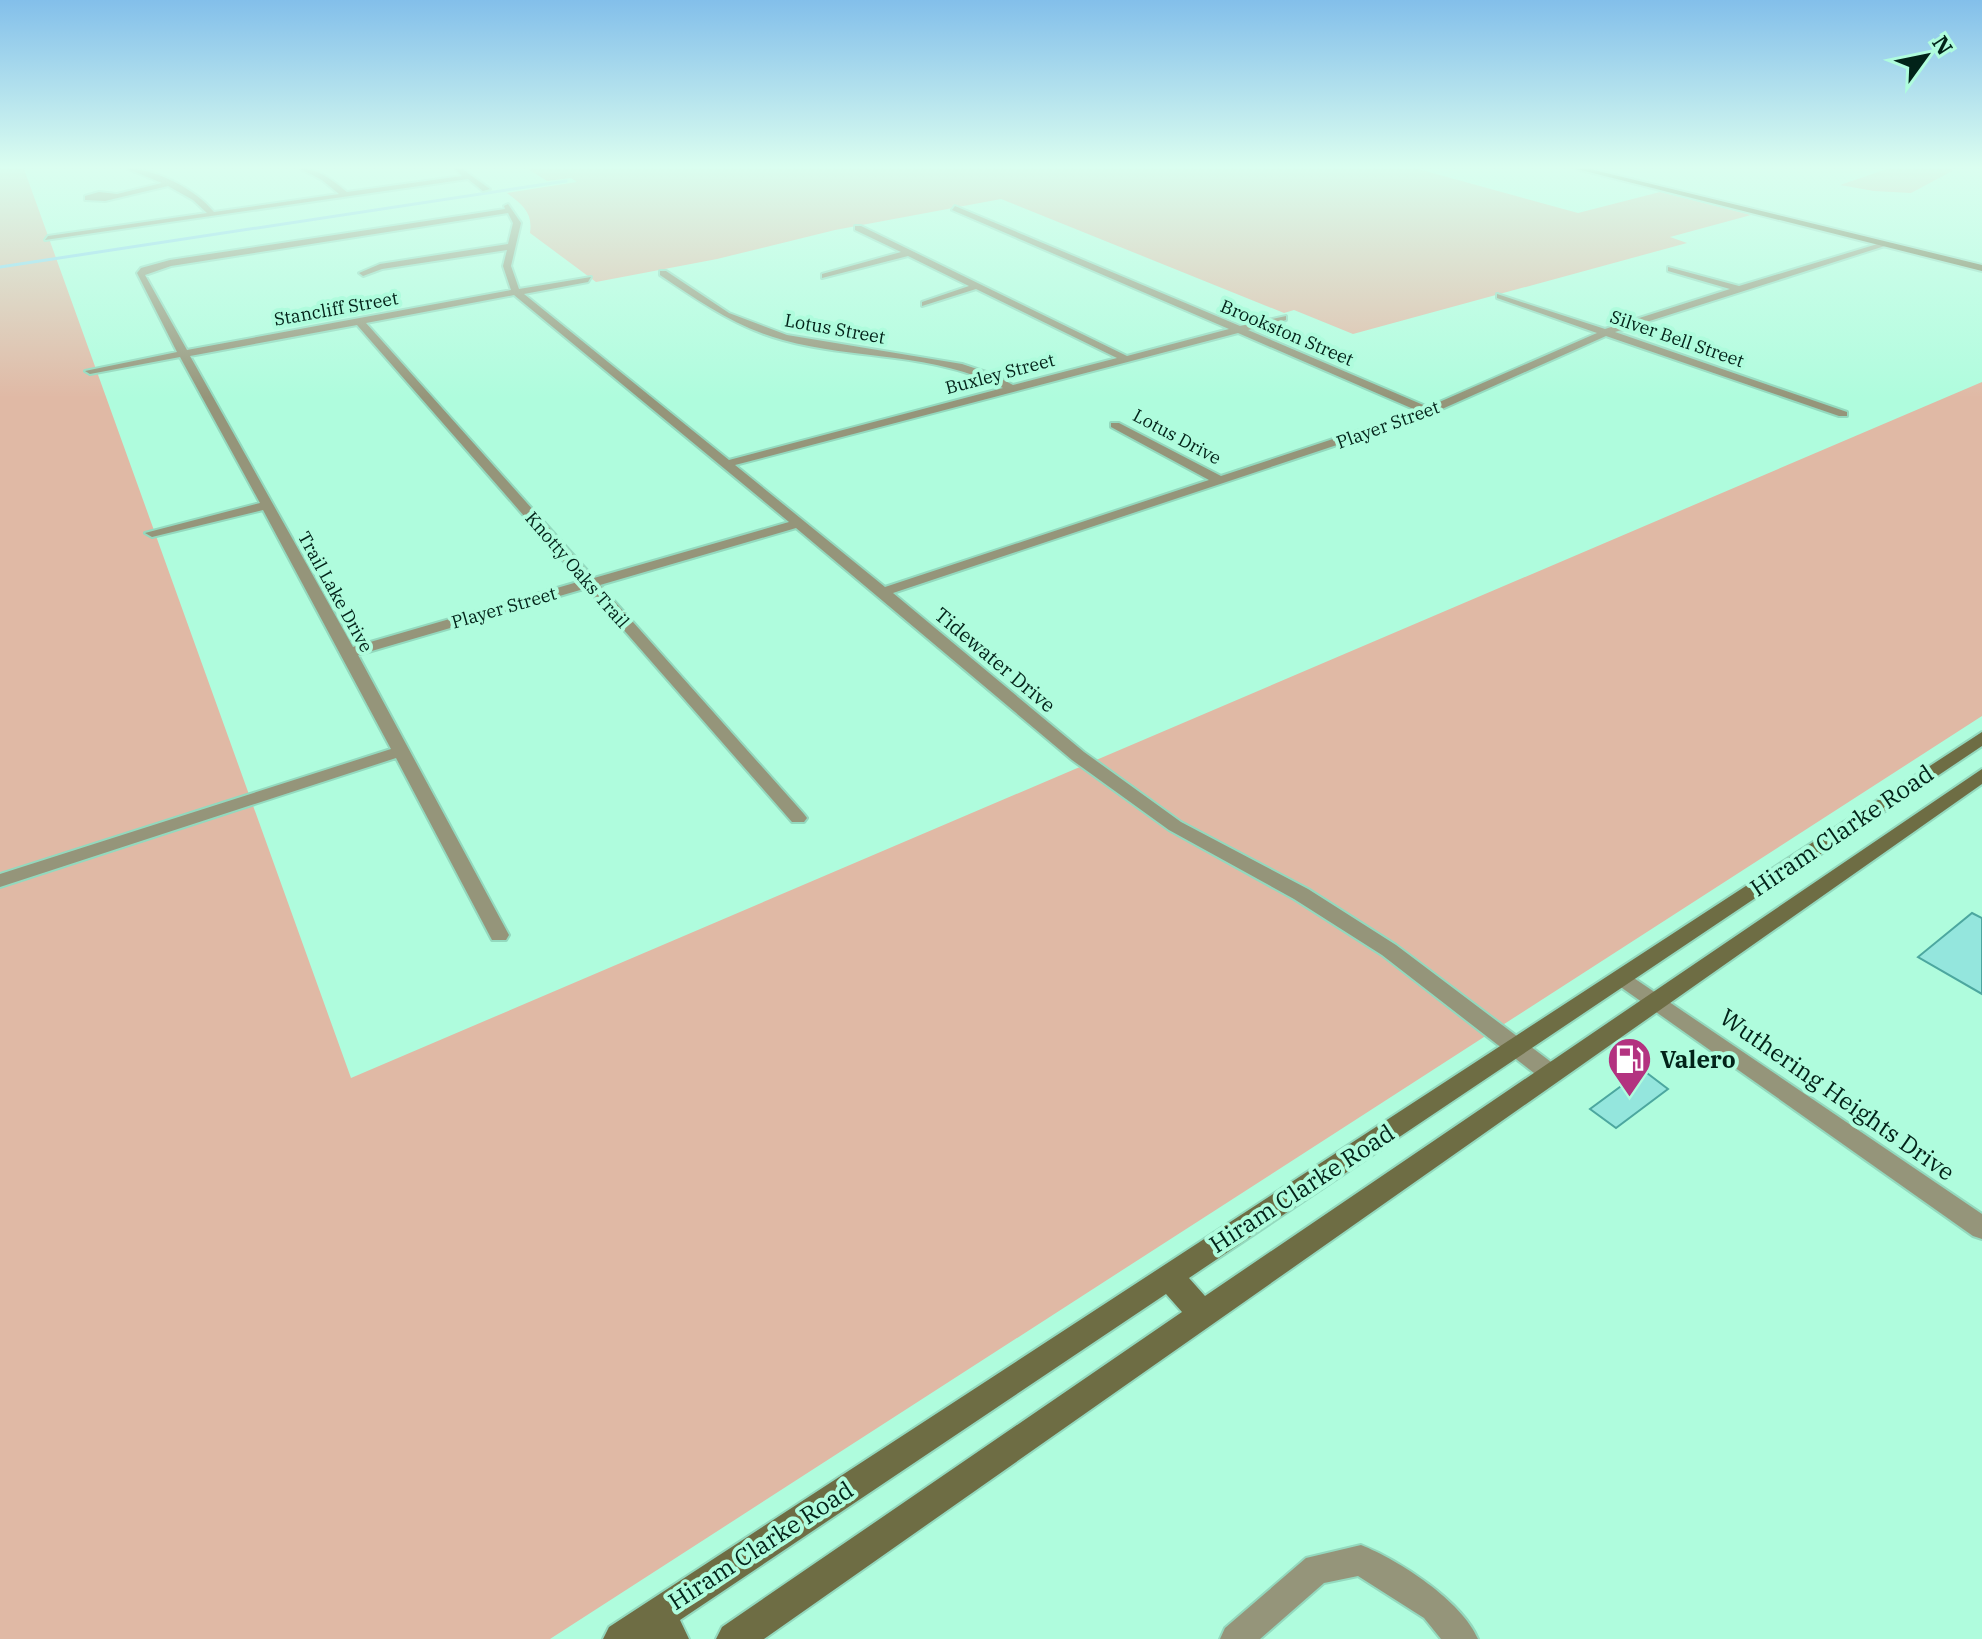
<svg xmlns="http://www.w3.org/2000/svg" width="1982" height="1639" font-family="'IBM Plex Serif',serif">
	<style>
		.green { fill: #e0b9a5 }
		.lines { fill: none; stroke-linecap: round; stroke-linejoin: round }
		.stream { stroke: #8cd0ee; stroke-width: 3 }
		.building { fill: #94e6dd; stroke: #4ca79f; stroke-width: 2 }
		.street-casing { stroke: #93d9be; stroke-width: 4 }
		.secondary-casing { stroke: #93d9be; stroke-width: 4 }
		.street { fill: #95957a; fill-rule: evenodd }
		.secondary { fill: #6e6d44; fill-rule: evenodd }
		.labels { text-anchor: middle; stroke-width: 8; stroke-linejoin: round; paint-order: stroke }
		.far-street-label { font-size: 18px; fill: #022319; stroke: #affcdd }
		.street-label { font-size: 20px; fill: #022319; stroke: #affcdd }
		.near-street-label { font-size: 24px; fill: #022319; stroke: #affcdd }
		.near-poi-label { font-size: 24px; font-weight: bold; fill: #022319; stroke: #affcdd; text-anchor: start }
	</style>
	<rect width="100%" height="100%" fill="#affcdd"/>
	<g class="green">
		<path d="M0,169H24L351,1078L1982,382V716L550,1639H0Z"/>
		<path d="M528,169H1418L1578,213L1660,192L1751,215L1670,237L1687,243L1353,334L1294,310L1284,313L1001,199L835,230L717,259L596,282L530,233C533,213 523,205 507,193L577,182L571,178L547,181Z"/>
		<path d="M1887,169H1952L1954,170L1911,193L1874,191L1840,185Z"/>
	</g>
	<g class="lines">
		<path class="stream" d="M0,267L566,181"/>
	</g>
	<g class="building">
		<path d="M1972,913L1982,918V994L1918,957Z"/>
		<path d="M1643,1070L1668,1089L1616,1128L1590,1109Z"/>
	</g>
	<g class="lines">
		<defs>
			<g id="street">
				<path d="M128,169C157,169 196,190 214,212L339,194L322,180L301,169C320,169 333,181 347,192L462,176L456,169H462L490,189L483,191L468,179L45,240L48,236L207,213L193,200L168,186L105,201L85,200V196L99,192L117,194L162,183Z"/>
				<path d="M508,204L521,223L511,266L519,289L591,277L588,282L524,294L729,460L1003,388C936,352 855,360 783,340C737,328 699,301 660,275V271H666L729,313L787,335L962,364L992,374L1013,385L1117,358L976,289L922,306V302L969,286L908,256L822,278V274L901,252L855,230V226H861L1127,356L1229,329L952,210L955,206L1240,326L1286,316V320L1248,330L1428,407L1597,333L1497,298V294L1605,329L1730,289L1668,271V267L1739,286L1884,242L1891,244L1615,332L1847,412V416H1839L1606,336L1433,413L893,593L1084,752L1181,822L1308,889L1396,945L1559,1068L1562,1074L1559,1080L1551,1083L1543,1080L1382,955L1294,899L1169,830L1072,760L796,528L600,585L804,814L807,818L804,822H792L587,588L358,655L509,935L506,940H492L396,758L0,887V874L391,749L263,510L152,537L145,533L260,503L180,357L90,374L85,371L177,352L137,273L141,268L170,260L505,209L504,206ZM508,213L513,223L508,244L380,264L359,273L363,276L382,269L507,250L503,266L511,290L187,350L145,275L171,266ZM514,295L789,522L594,578L366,323ZM357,325L581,581L353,647L190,356ZM1238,333L1418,411L1221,476L1119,423H1111V427L1209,480L885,587L735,465Z"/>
				<path d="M1622,970L1982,1214V1239L1973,1236L1615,983L1612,978L1615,973Z"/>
				<path d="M1361,1545C1399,1560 1462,1601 1478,1639H1441L1424,1618L1358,1576L1324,1583L1260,1639H1220L1225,1628L1306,1558Z"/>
			</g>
			<g id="secondary">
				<path d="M1577,169H1590L1982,265V271Z"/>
				<path d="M1982,732V746L1189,1278L1205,1296L1982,769V784L764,1639H716L722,1627L1182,1312L1166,1294L680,1620L689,1639H603L609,1627Z"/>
			</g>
		</defs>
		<use href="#street" class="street-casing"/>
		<use href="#secondary" class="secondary-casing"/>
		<use href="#street" class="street"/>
		<use href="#secondary" class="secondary"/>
	</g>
	<linearGradient id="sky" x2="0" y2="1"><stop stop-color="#83bfea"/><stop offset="0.42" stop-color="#dbfef0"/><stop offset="1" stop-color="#dbfef0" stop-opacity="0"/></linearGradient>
	<rect width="1982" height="398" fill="url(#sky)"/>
	<defs>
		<symbol id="fuel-pin" viewBox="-11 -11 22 30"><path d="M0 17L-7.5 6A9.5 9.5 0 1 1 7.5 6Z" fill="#b33380" stroke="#affcdd"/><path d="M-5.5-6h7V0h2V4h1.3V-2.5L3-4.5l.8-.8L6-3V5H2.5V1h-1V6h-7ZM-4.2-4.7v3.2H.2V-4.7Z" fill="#fff"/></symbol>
	</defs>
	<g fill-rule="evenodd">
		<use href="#fuel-pin" x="1604" y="1034" width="51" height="69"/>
	</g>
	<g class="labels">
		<g class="far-street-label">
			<text transform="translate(336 309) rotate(-10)" y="6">Stancliff Street</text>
			<text transform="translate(835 329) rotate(10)" y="6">Lotus Street</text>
			<text transform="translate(1287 333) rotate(23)" y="6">Brookston Street</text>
			<text transform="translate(1677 339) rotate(19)" y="6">Silver Bell Street</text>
			<text transform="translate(1000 374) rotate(-15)" y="6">Buxley Street</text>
			<text transform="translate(1388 425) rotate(-20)" y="6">Player Street</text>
			<text transform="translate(1177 437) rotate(28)" y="6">Lotus Drive</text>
			<text transform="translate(577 570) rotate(49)" y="6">Knotty Oaks Trail</text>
			<text transform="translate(335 592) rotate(61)" y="6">Trail Lake Drive</text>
			<text transform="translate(504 608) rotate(-16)" y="6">Player Street</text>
		</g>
		<g class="street-label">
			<text transform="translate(995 660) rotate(40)" y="7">Tidewater Drive</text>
		</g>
		<g class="near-street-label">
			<text transform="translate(1842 831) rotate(-34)" y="8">Hiram Clarke Road</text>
			<text transform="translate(1837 1095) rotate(35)" y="8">Wuthering Heights Drive</text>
			<text transform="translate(1302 1189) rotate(-33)" y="8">Hiram Clarke Road</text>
			<text transform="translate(761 1546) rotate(-33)" y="8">Hiram Clarke Road</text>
		</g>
		<g class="near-poi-label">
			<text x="1660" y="1068">Valero</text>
		</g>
	</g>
	<g transform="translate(1926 56) rotate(57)" stroke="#affcdd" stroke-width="6" paint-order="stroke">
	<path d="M0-6L14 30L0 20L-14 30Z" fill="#022319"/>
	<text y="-12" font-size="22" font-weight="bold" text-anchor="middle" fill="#022319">N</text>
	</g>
</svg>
